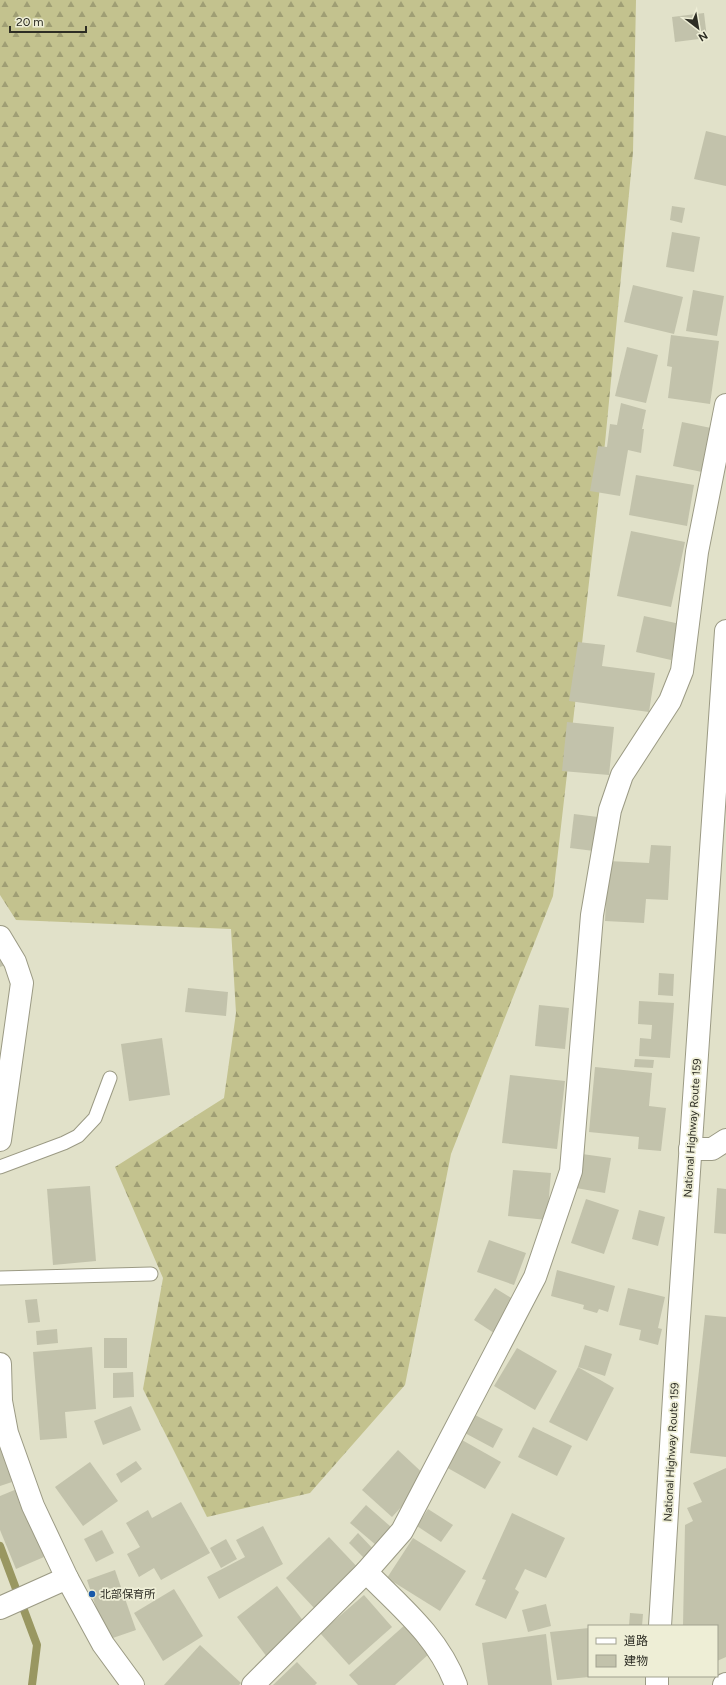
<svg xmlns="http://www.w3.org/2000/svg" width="726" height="1685" font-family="Figtree,'Noto Sans JP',sans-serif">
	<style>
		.forest { fill: url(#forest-firs) }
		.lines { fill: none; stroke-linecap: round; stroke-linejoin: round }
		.stream { stroke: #999761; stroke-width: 8 }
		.building { fill: #c2c2ab }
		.lane-casing { stroke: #9b9a84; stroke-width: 15 }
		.street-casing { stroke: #9b9a84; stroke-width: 24 }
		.secondary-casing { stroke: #9b9a84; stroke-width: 24 }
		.highway-casing { stroke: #9b9a84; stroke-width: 24 }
		.lane { stroke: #fff; stroke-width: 13 }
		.street { stroke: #fff; stroke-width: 22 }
		.secondary { stroke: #fff; stroke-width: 22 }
		.highway { stroke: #fff; stroke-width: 22 }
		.poi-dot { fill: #1859a9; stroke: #eeeed6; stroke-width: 1.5 }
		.labels { text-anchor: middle; stroke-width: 3.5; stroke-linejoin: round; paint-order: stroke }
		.street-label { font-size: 11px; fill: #2d2d24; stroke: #eeeed6 }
		.poi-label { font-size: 11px; fill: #2d2d24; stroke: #eeeed6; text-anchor: start }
	</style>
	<defs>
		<pattern id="forest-firs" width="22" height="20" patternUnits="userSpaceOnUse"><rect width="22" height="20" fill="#c3c28e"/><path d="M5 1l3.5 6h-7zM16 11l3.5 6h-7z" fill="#9f9e74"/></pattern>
	</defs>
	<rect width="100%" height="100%" fill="#e1e1c9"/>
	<path class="forest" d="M0,0H636L633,152L605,443L553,896L451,1154L405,1385L310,1493L207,1517L143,1389L163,1278L115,1167L224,1098L236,1013L231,929L16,920L0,895Z"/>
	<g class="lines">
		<path class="stream" d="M0,1546L37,1645L32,1685"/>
	</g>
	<g class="building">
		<path d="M704,13L707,38L675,42L672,17Z"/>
		<path d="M706,131L726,136V186L694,179Z"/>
		<path d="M672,206L685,208L682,223L670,220Z"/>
		<path d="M672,232L700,237L694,272L666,267Z"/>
		<path d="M633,285L683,297L674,334L624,322Z"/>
		<path d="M693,290L724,296L717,336L686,331Z"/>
		<path d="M671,335L719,341L710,404L668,398L672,367L667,366Z"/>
		<path d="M627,347L658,355L646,403L615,396Z"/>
		<path d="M621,403L646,410L642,429H644L641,453L628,450L620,496L590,491L598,446L607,447L610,424L617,425Z"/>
		<path d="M682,422L711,428L702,472L673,466Z"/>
		<path d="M636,475L694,485L687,526L629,515Z"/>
		<path d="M631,531L685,542L671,607L617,596Z"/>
		<path d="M644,616L680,624L671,660L636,652Z"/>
		<path d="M578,642L605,645L602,666L655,673L649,712L569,701Z"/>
		<path d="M567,722L614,727L609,775L562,771Z"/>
		<path d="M574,814L598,817L594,851L570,848Z"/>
		<path d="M651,845L671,846L668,900L646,899L644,923L605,921L608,861L649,863Z"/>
		<path d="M0,942L8,964L0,967Z"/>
		<path d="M659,973L674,974L673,996L658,995Z"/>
		<path d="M188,988L228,992L226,1016L185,1012Z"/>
		<path d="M639,1001L674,1003L670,1058L639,1056L640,1038L651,1039L652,1025L638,1024Z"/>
		<path d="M539,1005L569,1008L565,1049L535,1046Z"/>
		<path d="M162,1038L170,1095L129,1101L121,1044Z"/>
		<path d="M635,1059L654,1060L653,1068L634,1067Z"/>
		<path d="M595,1067L652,1073L649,1106L666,1108L661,1151L638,1149L639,1137L589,1132Z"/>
		<path d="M510,1075L565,1081L557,1149L502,1143Z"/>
		<path d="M582,1154L611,1158L605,1193L576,1188Z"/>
		<path d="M513,1170L551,1173L547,1220L508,1216Z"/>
		<path d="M90,1186L96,1261L53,1265L47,1189Z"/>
		<path d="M717,1188L726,1189V1234L714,1233Z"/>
		<path d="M586,1199L619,1210L604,1254L571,1243Z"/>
		<path d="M639,1210L665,1217L658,1246L632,1239Z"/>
		<path d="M489,1240L526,1253L514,1285L477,1272Z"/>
		<path d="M557,1270L615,1286L608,1312L599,1309L597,1313L583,1309L584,1305L551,1296Z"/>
		<path d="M495,1288L516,1301L494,1333L474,1320Z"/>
		<path d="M628,1288L665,1297L658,1328L662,1329L658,1345L639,1340L641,1330L619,1325Z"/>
		<path d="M37,1299L40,1322L28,1323L25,1300Z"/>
		<path d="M705,1315L726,1317V1457L690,1453Z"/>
		<path d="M57,1329L58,1343L37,1345L36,1331Z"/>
		<rect x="104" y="1338" width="23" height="30"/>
		<path d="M585,1345L612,1354L605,1376L578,1367Z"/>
		<path d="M92,1347L96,1409L65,1412L67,1438L40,1440L33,1352Z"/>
		<path d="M517,1348L557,1371L535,1410L494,1386Z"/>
		<path d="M578,1367L614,1388L587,1441L549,1422Z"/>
		<path d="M133,1372L134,1397L113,1398V1373Z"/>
		<path d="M131,1406L141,1430L103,1445L94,1421Z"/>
		<path d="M473,1414L503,1429L493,1448L463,1432Z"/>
		<path d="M533,1427L572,1446L557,1476L518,1457Z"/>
		<path d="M462,1440L501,1462L485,1489L446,1467Z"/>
		<path d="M0,1445L12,1482L0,1486Z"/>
		<path d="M398,1450L428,1478L392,1517L362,1490Z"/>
		<path d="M136,1461L142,1469L121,1483L116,1474Z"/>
		<path d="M90,1462L118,1501L83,1526L55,1487Z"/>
		<path d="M726,1468V1657L717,1661V1626H683L685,1525L693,1521L687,1508L702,1502L693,1483Z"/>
		<path d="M17,1489L44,1557L16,1569L0,1530V1496Z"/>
		<path d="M181,1502L210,1553L161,1580L154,1568L139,1577L127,1554L140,1547L126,1523L148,1510L152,1518Z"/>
		<path d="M366,1505L391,1527L376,1545L350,1523Z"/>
		<path d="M428,1509L453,1525L441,1542L417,1526Z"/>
		<path d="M512,1513L565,1538L546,1578L525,1569L515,1589L519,1592L506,1619L475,1605L486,1580L482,1579Z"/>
		<path d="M263,1526L283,1564L219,1599L207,1577L245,1557L236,1540Z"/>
		<path d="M102,1530L114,1553L96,1562L84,1539Z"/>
		<path d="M358,1533L375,1551L366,1560L349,1543Z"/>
		<path d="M329,1537L360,1570L316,1610L286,1578Z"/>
		<path d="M413,1538L466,1571L440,1611L387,1578Z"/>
		<path d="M226,1539L237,1559L221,1568L210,1548Z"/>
		<path d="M115,1570L136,1630L107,1640L87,1580Z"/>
		<path d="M277,1586L307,1626L267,1657L237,1617Z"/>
		<path d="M174,1589L203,1636L163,1661L134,1613Z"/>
		<path d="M364,1595L392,1627L349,1665L320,1633Z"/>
		<path d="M546,1604L551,1626L528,1632L522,1610Z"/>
		<path d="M630,1613L643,1614L642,1626H629Z"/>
		<path d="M406,1624L431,1652L395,1685H358L349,1675Z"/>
		<path d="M589,1628V1677L557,1680L550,1632Z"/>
		<path d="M546,1634L552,1685H488L482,1643Z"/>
		<path d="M200,1645L241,1683L239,1685H164Z"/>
		<path d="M297,1662L317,1683L315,1685H273Z"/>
	</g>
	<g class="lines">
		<defs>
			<g id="lane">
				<path d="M0,1167L64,1143L78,1136L95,1118L110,1078"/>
				<path d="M0,1278L151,1274"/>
			</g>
			<g id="street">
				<path d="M0,937L15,962L22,983L0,1140"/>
				<path d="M690,1149H712L726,1140"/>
				<path d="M0,1364L1,1401L7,1433L33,1506L67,1578"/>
				<path d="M366,1572C401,1607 439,1638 456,1685"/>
				<path d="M0,1608L67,1578L103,1644L133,1685"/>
				<path d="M253,1685L366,1572L402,1531L535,1277L571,1171L592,915L610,810L622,775L670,701L682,671L697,552L726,405"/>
			</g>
			<path id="secondary" d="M724,1685L726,1684"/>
			<g id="highway">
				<path d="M660,1626L678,1332L726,631"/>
				<path d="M657,1685V1676"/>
			</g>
		</defs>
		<use href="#lane" class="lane-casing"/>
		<use href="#street" class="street-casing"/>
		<use href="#secondary" class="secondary-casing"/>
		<use href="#highway" class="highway-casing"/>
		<use href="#lane" class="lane"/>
		<use href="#street" class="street"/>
		<use href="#secondary" class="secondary"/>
		<use href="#highway" class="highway"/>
	</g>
	<circle class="poi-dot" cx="92" cy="1594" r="4"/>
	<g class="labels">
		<g class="street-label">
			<text transform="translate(692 1128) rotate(-86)" y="4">National Highway Route 159</text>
			<text transform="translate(671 1452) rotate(-87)" y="4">National Highway Route 159</text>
		</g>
		<g class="poi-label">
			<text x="100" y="1598">北部保育所</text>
		</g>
	</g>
	<rect x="588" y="1625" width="130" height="52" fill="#eeeed6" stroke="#a1a18f"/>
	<rect x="596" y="1638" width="20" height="6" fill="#ffffff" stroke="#a1a18f"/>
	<text x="624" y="1645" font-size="12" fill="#2d2d24">道路</text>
	<rect x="596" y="1655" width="20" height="12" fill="#c2c2ab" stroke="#a1a18f"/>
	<text x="624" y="1665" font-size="12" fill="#2d2d24">建物</text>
	<g transform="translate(698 28) rotate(149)" stroke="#eeeed6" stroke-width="3" paint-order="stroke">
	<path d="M0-3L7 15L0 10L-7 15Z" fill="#2d2d24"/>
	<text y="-6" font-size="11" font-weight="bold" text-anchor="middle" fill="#2d2d24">N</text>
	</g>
	<path d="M10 26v6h76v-6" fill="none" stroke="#2d2d24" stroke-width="2"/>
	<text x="16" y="26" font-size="12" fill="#2d2d24" stroke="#eeeed6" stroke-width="3" paint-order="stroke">20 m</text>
</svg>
